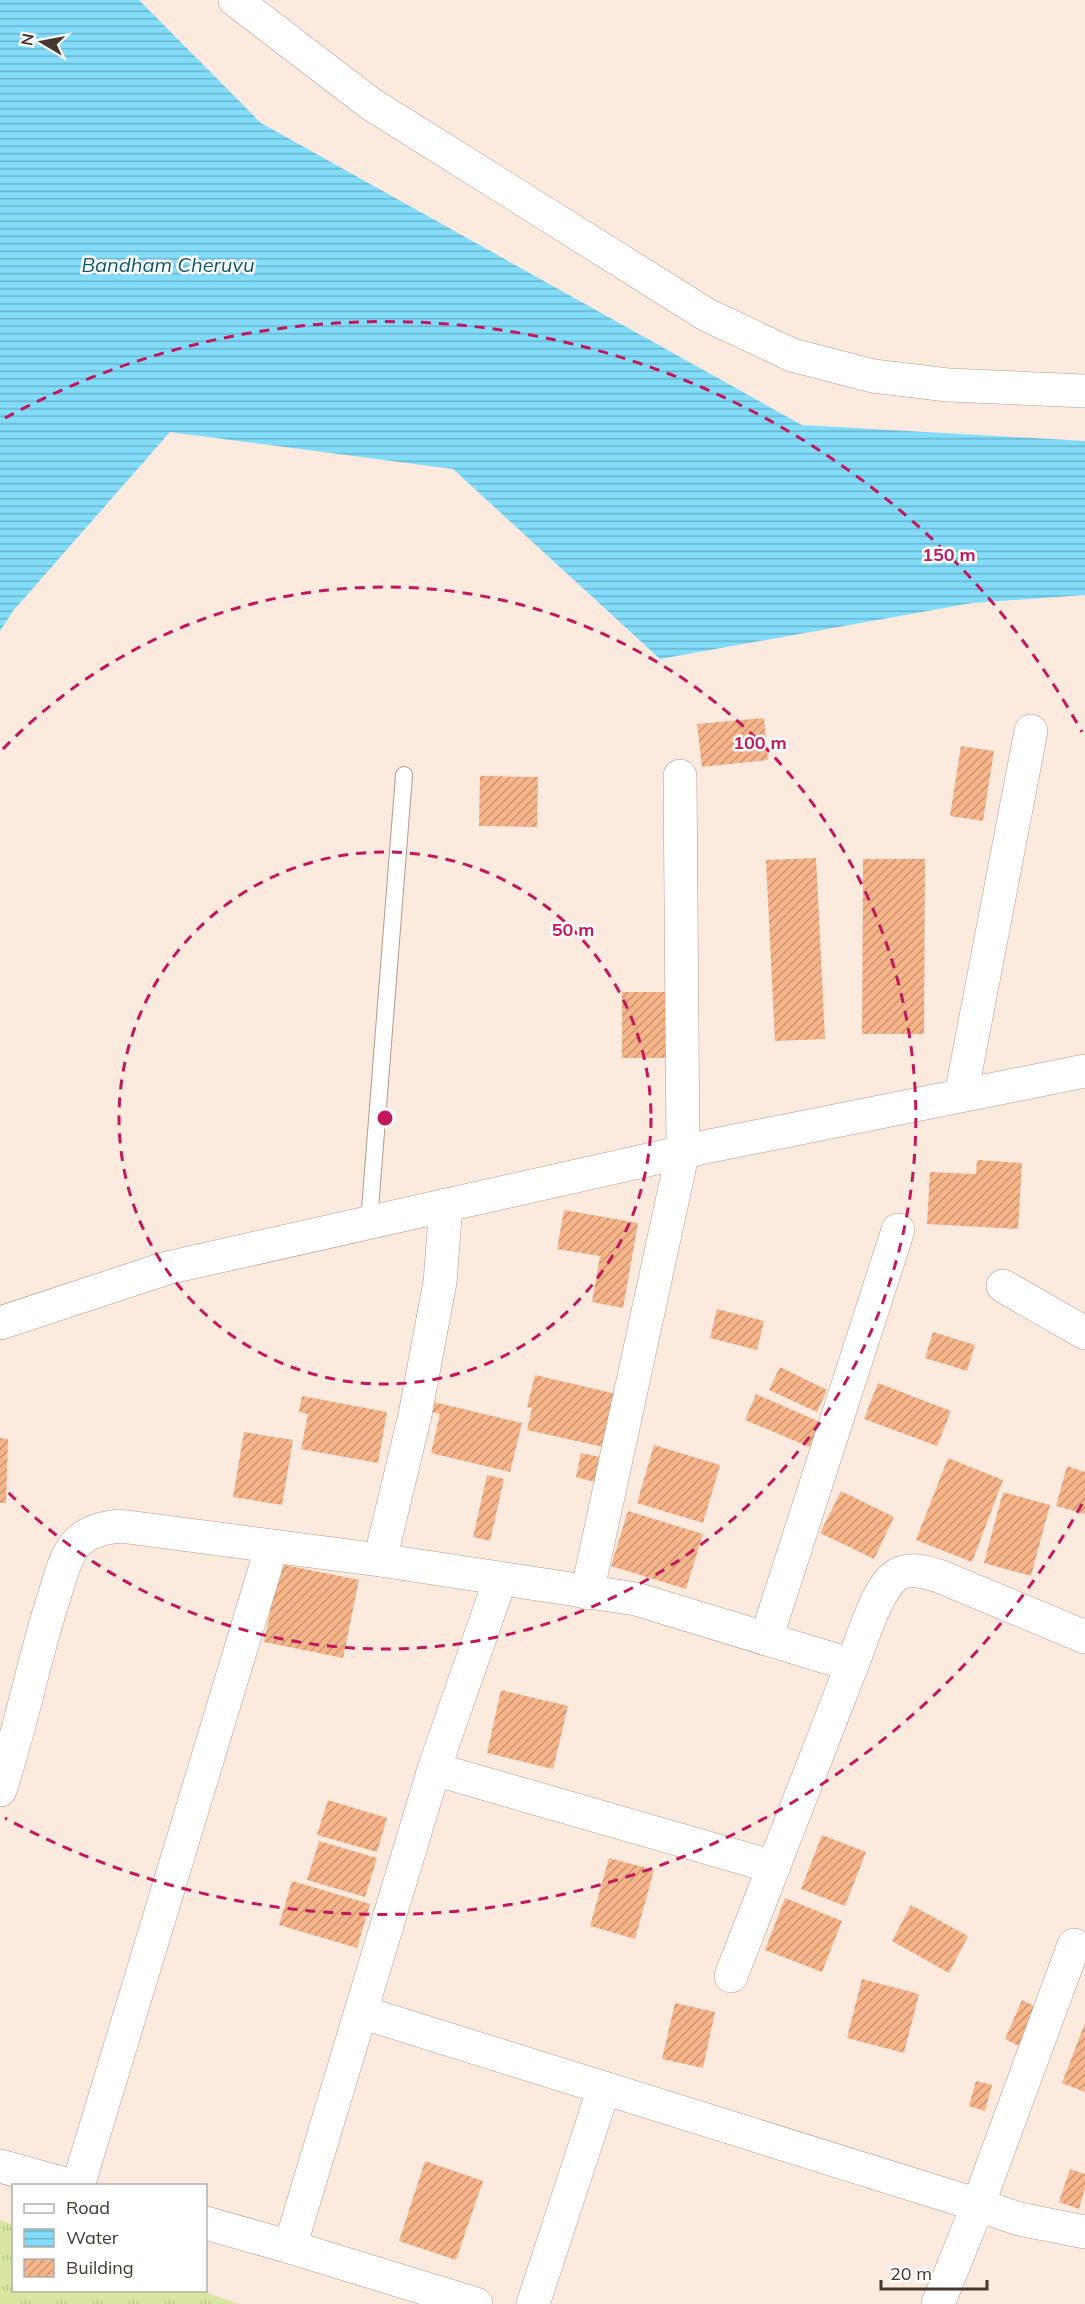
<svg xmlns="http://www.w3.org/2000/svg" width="1085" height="2304" font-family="Mulish,sans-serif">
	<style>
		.park { fill: url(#park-tufts) }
		.water { fill: url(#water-rules) }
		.building { fill: url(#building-hatch) }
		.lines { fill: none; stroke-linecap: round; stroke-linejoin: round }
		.service-casing { stroke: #b79986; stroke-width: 18 }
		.minor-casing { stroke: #b79986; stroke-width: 34 }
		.tertiary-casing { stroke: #b79986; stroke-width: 34 }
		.service { stroke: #fff; stroke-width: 16 }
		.minor { stroke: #fff; stroke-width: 33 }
		.tertiary { stroke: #fff; stroke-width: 33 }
		.ring { fill: none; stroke: #c2185b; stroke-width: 3; stroke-dasharray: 10 8 }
		.labels { text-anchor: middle; stroke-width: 5; stroke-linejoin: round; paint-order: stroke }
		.water-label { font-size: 20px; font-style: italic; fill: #0a586d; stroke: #fff }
		.centre { fill: #c2185b; stroke: #fff; stroke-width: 3 }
		.ring-label { font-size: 18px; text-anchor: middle; font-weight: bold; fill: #c2185b; stroke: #fff; stroke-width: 5; stroke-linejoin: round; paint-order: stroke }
	</style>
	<defs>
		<pattern id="park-tufts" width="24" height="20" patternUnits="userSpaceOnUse" patternTransform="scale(1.5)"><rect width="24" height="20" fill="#d8e6a1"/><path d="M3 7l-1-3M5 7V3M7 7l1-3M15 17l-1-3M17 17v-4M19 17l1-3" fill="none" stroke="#bbc68b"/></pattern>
		<pattern id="water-rules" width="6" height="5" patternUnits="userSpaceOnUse" patternTransform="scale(1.5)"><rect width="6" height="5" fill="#82dcfa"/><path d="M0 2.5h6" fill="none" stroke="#6cb3cb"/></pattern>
		<pattern id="building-hatch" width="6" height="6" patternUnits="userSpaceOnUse" patternTransform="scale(1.5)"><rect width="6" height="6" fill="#f7b58a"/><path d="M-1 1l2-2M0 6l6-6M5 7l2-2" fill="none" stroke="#ca9471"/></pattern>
	</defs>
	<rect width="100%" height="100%" fill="#fdeade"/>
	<path class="park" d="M0,2220L13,2225L14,2290L201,2291L239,2304H0Z"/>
	<path class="water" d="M0,0H139L261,123L802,425L1085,441V595L972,603L660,659L453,469L170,432L13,611L0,631Z"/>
	<g class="building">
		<path d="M764,718L768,760L702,767L697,724Z"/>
		<path d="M961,746L994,751L983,821L950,816Z"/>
		<path d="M480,776L538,777L537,827L479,826Z"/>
		<path d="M816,858L825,1039L775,1041L766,860Z"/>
		<path d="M863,859H925L924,1034H862Z"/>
		<path d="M622,992H667L668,1058H622Z"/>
		<path d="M977,1160L1022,1163L1018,1229L927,1224L930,1172L976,1174Z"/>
		<path d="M564,1210L638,1223L623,1308L592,1302L600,1256L557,1249Z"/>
		<path d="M717,1309L764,1321L757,1350L710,1338Z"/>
		<path d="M933,1332L975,1345L967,1371L925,1358Z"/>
		<path d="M780,1367L827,1390L817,1412L769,1390Z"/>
		<path d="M535,1375L621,1395L608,1448L527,1430L532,1408L527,1407Z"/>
		<path d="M878,1383L951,1411L937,1446L864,1419Z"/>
		<path d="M756,1394L822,1423L812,1448L745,1420Z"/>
		<path d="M302,1396L387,1412L378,1463L301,1449L308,1414L299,1412Z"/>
		<path d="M434,1402L522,1423L510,1472L431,1453L440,1414L432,1412Z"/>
		<path d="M244,1432L293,1440L282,1505L233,1497Z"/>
		<path d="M0,1438L8,1439L6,1503H0Z"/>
		<path d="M654,1445L720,1465L703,1523L637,1503Z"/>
		<path d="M581,1453L600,1457L595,1482L576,1477Z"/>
		<path d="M948,1458L1003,1480L972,1562L916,1540Z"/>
		<path d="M1067,1466L1085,1472V1514L1056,1506Z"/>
		<path d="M487,1475L504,1479L490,1541L473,1537Z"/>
		<path d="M841,1491L894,1517L874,1559L820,1533Z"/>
		<path d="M1003,1492L1050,1505L1031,1576L984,1563Z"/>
		<path d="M628,1511L703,1534L686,1589L611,1566Z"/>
		<path d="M280,1564L359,1580L343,1658L264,1642Z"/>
		<path d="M501,1690L568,1706L553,1769L487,1753Z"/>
		<path d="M328,1800L387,1818L377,1852L317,1835Z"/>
		<path d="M822,1835L866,1852L845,1906L801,1889Z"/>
		<path d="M319,1841L377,1858L365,1897L307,1880Z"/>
		<path d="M609,1858L654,1870L635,1939L590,1926Z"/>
		<path d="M292,1881L370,1904L357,1948L279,1925Z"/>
		<path d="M785,1898L842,1921L822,1972L765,1950Z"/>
		<path d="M911,1905L968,1936L949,1973L892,1941Z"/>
		<path d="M862,1979L919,1994L904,2053L847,2038Z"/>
		<path d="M1022,2000L1040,2009L1023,2048L1005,2039Z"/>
		<path d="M675,2003L715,2012L703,2068L662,2059Z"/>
		<path d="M1085,2023V2092L1062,2083Z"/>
		<path d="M976,2081L992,2085L985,2111L969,2106Z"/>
		<path d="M425,2161L483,2181L456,2260L399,2241Z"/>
		<path d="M1070,2169L1085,2174V2188L1079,2209L1059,2202Z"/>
	</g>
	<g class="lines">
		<defs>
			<path id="service" d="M369,1222L404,775"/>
			<g id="minor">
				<path d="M235,0L371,104L707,315L792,355L873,376L948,385L1085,391"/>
				<path d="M961,1095L1031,731"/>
				<path d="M1003,1286L1085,1333"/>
				<path d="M380,1560L415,1415L440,1282L446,1205"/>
				<path d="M587,1593L683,1151L680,776"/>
				<path d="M766,1639L898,1230"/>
				<path d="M852,1665C861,1643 876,1591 894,1577C907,1566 925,1572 939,1576L1085,1637"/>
				<path d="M434,1769L774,1867"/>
				<path d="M0,1790C21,1727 33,1663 53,1600C59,1583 63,1560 75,1545C87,1531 103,1528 120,1526L380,1560L636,1599L852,1665L731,1976"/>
				<path d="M361,2012L978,2205L1074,1945"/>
				<path d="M0,2166L72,2186"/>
				<path d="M78,2186L272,1546"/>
				<path d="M206,2223L290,2247"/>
				<path d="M476,2304L290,2247L434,1769L500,1580"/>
				<path d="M533,2304L604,2088"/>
				<path d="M938,2304L978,2205L1019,2219L1085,2232"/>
			</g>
			<path id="tertiary" d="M0,1323L167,1268L710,1146L1085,1071"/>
		</defs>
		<use href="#service" class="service-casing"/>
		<use href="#minor" class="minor-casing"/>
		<use href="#tertiary" class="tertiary-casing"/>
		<use href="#service" class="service"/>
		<use href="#minor" class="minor"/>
		<use href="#tertiary" class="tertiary"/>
	</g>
	<g class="ring">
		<circle cx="385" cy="1118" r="266"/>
		<path d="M3 749A531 531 0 1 1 3 1487"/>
		<path d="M1082 1504A797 797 0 0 1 5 1818M5 418A797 797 0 0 1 1082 732"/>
	</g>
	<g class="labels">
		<g class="water-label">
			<text x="168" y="272">Bandham Cheruvu</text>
		</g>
	</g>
	<circle cx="385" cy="1118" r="9" class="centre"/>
	<g class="ring-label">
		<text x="949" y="561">150 m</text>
		<text x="760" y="749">100 m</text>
		<text x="573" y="936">50 m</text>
	</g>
	<rect x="12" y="2184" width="195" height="108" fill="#ffffff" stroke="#b4afac" stroke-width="1.5"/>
	<rect x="24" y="2204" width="30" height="9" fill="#ffffff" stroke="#b4afac" stroke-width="1.5"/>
	<text x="66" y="2214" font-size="18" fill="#443830">Road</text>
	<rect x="24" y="2229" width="30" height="18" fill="url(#water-rules)" stroke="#b4afac" stroke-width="1.5"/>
	<text x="66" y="2244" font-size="18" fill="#443830">Water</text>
	<rect x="24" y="2259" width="30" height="18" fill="url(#building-hatch)" stroke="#b4afac" stroke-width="1.5"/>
	<text x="66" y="2274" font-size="18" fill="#443830">Building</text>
	<g transform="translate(42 42) rotate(280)" stroke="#ffffff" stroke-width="4.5" paint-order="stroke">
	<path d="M0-4.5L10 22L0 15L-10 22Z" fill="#443830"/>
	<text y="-9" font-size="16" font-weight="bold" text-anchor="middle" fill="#443830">N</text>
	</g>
	<path d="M881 2280v9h106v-9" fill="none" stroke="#443830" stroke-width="3"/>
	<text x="890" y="2280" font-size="18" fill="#443830" stroke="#ffffff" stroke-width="4.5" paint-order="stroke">20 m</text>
</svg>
